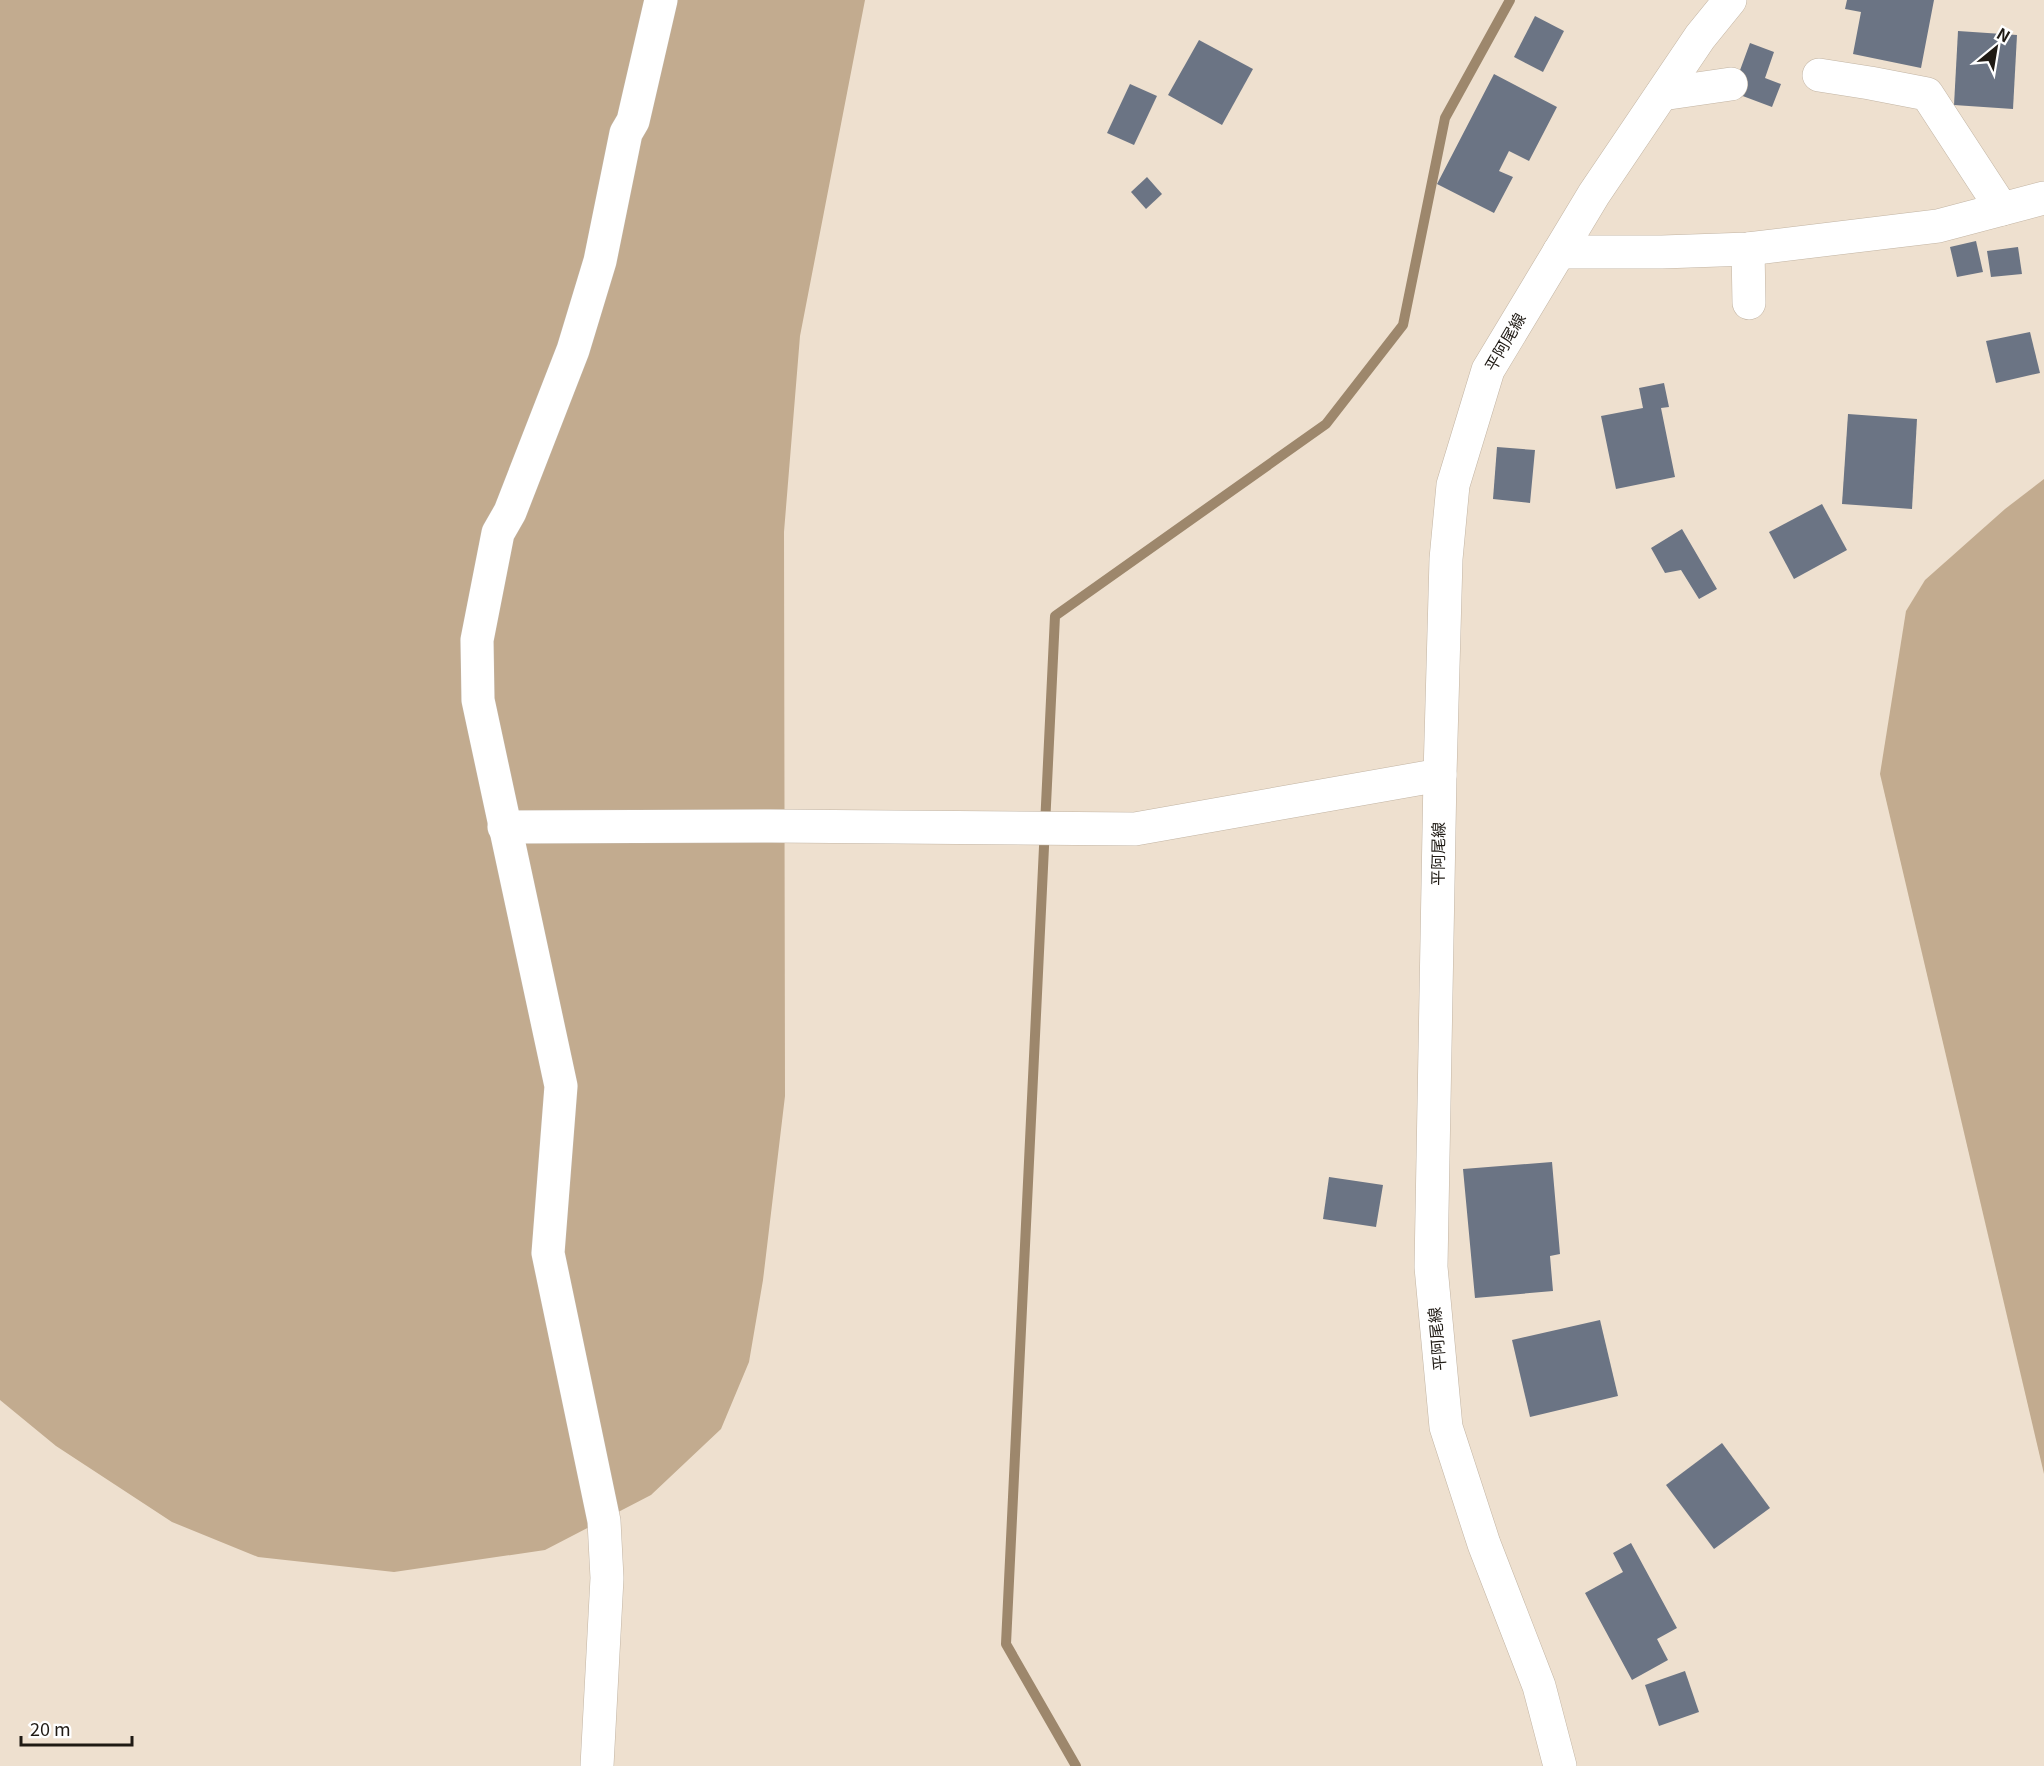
<svg xmlns="http://www.w3.org/2000/svg" width="2044" height="1766" font-family="Georgia,'Noto Sans JP',serif">
	<style>
		.forest { fill: #c2ab8f }
		.lines { fill: none; stroke-linecap: round; stroke-linejoin: round }
		.stream { stroke: #9d876c; stroke-width: 10 }
		.building { fill: #6b7484 }
		.minor-casing { stroke: #c2b4a3; stroke-width: 34 }
		.major-casing { stroke: #c2b4a3; stroke-width: 34 }
		.minor { stroke: #fff; stroke-width: 33 }
		.major { stroke: #fff; stroke-width: 33 }
		.labels { text-anchor: middle; stroke-width: 4.5; stroke-linejoin: round; paint-order: stroke }
		.street-label { font-size: 16px; fill: #1f1a14; stroke: #fff }
	</style>
	<rect width="100%" height="100%" fill="#eee0cf"/>
	<g class="forest">
		<path d="M0,0H865L800,336L784,532L785,1096L763,1280L749,1362L721,1429L651,1495L545,1550L394,1572L258,1557L172,1522L56,1446L0,1400Z"/>
		<path d="M2044,479V1474L1880,774L1906,611L1925,580L2005,509Z"/>
	</g>
	<g class="lines">
		<path class="stream" d="M1076,1766L1006,1644L1055,616L1326,424L1403,325L1445,118L1510,0"/>
	</g>
	<g class="building">
		<path d="M1847,0H1934L1921,68L1853,54L1861,12L1845,9Z"/>
		<path d="M1535,16L1564,31L1543,72L1514,57Z"/>
		<path d="M1958,31L2017,35L2013,109L1954,105Z"/>
		<path d="M1199,40L1253,69L1222,125L1168,95Z"/>
		<path d="M1750,43L1774,52L1765,78L1781,84L1772,107L1732,92Z"/>
		<path d="M1494,74L1557,107L1529,161L1509,151L1499,171L1513,177L1494,213L1437,184Z"/>
		<path d="M1130,84L1157,96L1134,145L1107,133Z"/>
		<path d="M1147,177L1162,194L1146,209L1131,192Z"/>
		<path d="M1976,241L1983,272L1957,277L1950,247Z"/>
		<path d="M2018,247L2022,274L1991,277L1987,251Z"/>
		<path d="M2030,332L2040,373L1996,383L1986,341Z"/>
		<path d="M1664,383L1669,407L1661,408L1675,477L1616,489L1601,416L1643,408L1639,388Z"/>
		<path d="M1848,414L1917,419L1912,509L1842,504Z"/>
		<path d="M1497,447L1535,450L1530,503L1493,499Z"/>
		<path d="M1822,504L1847,550L1794,579L1769,532Z"/>
		<path d="M1682,529L1717,589L1699,599L1681,570L1665,573L1651,548Z"/>
		<path d="M1552,1162L1560,1254L1550,1256L1553,1291L1475,1298L1463,1169Z"/>
		<path d="M1329,1177L1383,1185L1376,1227L1323,1219Z"/>
		<path d="M1600,1320L1618,1396L1530,1417L1512,1340Z"/>
		<path d="M1722,1443L1770,1508L1714,1549L1666,1485Z"/>
		<path d="M1631,1543L1677,1628L1657,1639L1668,1660L1632,1680L1585,1593L1623,1572L1613,1553Z"/>
		<path d="M1685,1671L1699,1712L1659,1726L1645,1685Z"/>
	</g>
	<g class="lines">
		<defs>
			<g id="minor">
				<path d="M1819,75L1870,83L1927,94L2002,209"/>
				<path d="M1662,94L1731,84"/>
				<path d="M1748,249L1749,303"/>
				<path d="M1559,252H1662L1748,249L1938,226L2044,198"/>
				<path d="M504,827L771,826L1135,829L1440,775"/>
				<path d="M597,1766L607,1578L604,1521L548,1253L561,1086L478,700L477,640L498,533L510,512L573,350L600,261L626,133L633,121L661,0"/>
			</g>
			<path id="major" d="M1560,1766L1539,1686L1484,1544L1446,1427L1431,1267L1440,775L1446,559L1453,485L1488,370L1594,194L1700,37L1730,0"/>
		</defs>
		<use href="#minor" class="minor-casing"/>
		<use href="#major" class="major-casing"/>
		<use href="#minor" class="minor"/>
		<use href="#major" class="major"/>
	</g>
	<g class="labels">
		<g class="street-label">
			<text transform="translate(1505 342) rotate(-60)" y="6">平阿尾線</text>
			<text transform="translate(1438 854) rotate(-89)" y="6">平阿尾線</text>
			<text transform="translate(1437 1339) rotate(-95)" y="6">平阿尾線</text>
		</g>
	</g>
	<g transform="translate(1996 48) rotate(30)" stroke="#ffffff" stroke-width="4.5" paint-order="stroke">
	<path d="M0-4.5L10 22L0 15L-10 22Z" fill="#1f1a14"/>
	<text y="-9" font-size="16" font-weight="bold" text-anchor="middle" fill="#1f1a14">N</text>
	</g>
	<path d="M21 1736v9h111v-9" fill="none" stroke="#1f1a14" stroke-width="3"/>
	<text x="30" y="1736" font-size="18" fill="#1f1a14" stroke="#ffffff" stroke-width="4.5" paint-order="stroke">20 m</text>
</svg>
